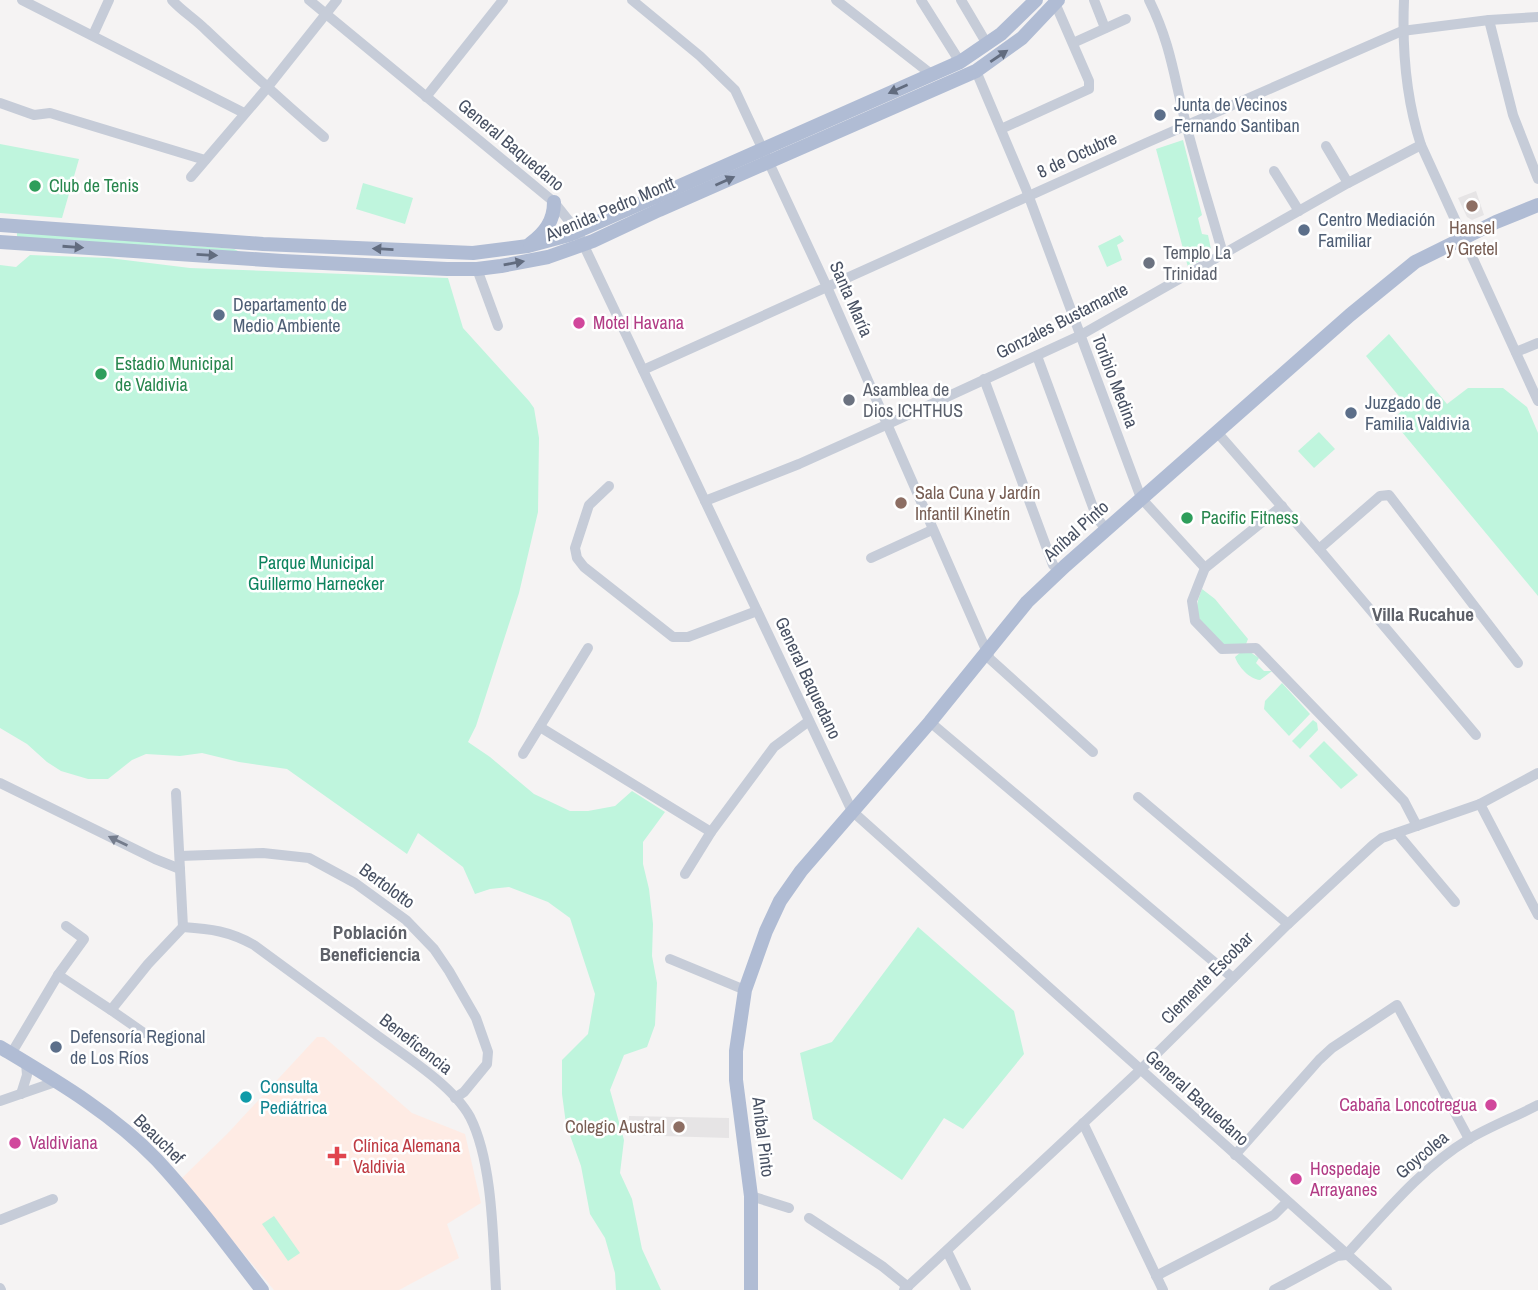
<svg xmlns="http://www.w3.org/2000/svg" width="1538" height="1290" font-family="'Archivo Narrow',sans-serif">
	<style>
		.education { fill: #e6e4e5 }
		.medical { fill: #feebe4 }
		.green { fill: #bff5dd }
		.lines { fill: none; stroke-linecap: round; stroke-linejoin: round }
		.minor { stroke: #c6ccd8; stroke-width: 10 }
		.major { stroke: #b0bcd4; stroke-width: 14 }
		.oneway { fill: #626c7f }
		.oneway2 { fill: #747c8c }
		.service-dot { fill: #5c6f8a; stroke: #fff; stroke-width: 2.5 }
		.leisure-dot { fill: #2e9e5b; stroke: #fff; stroke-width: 2.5 }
		.education-dot { fill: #8d6e63; stroke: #fff; stroke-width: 2.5 }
		.worship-dot { fill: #6b7280; stroke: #fff; stroke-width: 2.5 }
		.hotel-dot { fill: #d1479c; stroke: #fff; stroke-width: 2.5 }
		.culture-dot { fill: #0f9aa8; stroke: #fff; stroke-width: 2.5 }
		.health-dot { fill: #e0444e; stroke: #fff; stroke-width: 2.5 }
		.labels { text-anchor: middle; stroke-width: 5; stroke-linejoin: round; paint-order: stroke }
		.service-label { font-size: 18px; fill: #4e5e75; stroke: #fff; text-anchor: start }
		.street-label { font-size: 18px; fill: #485163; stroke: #fff }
		.leisure-label { font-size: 18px; fill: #27864d; stroke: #fff; text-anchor: start }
		.education-label { font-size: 18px; fill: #785e54; stroke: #fff }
		.worship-label { font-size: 18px; fill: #5b616d; stroke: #fff; text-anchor: start }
		.hotel-label { font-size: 18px; fill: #b23c85; stroke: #fff; text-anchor: start }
		.park-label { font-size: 18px; fill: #0d835e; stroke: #fff }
		.culture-label { font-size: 18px; fill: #0d838f; stroke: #fff; text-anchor: start }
		.health-label { font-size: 18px; fill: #be3a42; stroke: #fff; text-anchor: start }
		.neighbourhood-label { font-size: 19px; font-weight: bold; fill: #5e6169; stroke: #fff }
	</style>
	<rect width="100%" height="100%" fill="#f5f3f3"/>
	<g class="education">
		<path d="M1476,191L1484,215L1472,220L1467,217L1458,198Z"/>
		<path d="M629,1116L729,1118V1138L628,1135Z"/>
	</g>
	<path class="medical" d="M317,1037H324L412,1113L465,1134L481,1203L447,1224L459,1258L399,1290H274L181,1179L228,1133Z"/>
	<g class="green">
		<path d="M1183,140L1202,215L1198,218L1202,234L1208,235L1212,254L1188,267L1156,149Z"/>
		<path d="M0,144L79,159L62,218L0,213Z"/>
		<path d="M363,183L413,198L405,224L356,209Z"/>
		<path d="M20,232L234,249L240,252L17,237V233Z"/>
		<path d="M1120,235L1124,241L1117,245L1122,260L1107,267L1098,246Z"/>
		<path d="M30,255L109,258L190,268L448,278L463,328L529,401L534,408L539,438L538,512L519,593L476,726L468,742L490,757L534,794L570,811H588L615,806L632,791L665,812L643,842V864L649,889L653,924L652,956L657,983L655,1025L647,1047L624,1055L610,1090L624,1140L620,1173L632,1199L642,1249L661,1290H616L615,1273L605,1238L590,1214L581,1166L566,1124L562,1094V1060L588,1034L595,994L570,918L548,902L509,887L490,889L475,894L463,867L418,833L407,854L287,769L239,762L202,753L180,756L146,754L132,760L108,779H88L61,771L47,762L27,744L0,728V265L16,267Z"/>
		<path d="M1389,334L1447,404L1468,388H1503L1527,407L1538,433V596L1392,420L1407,406L1366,356Z"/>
		<path d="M1319,432L1335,449L1314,468L1298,451Z"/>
		<path d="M1202,589L1215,599L1248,639L1246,644H1223C1203,623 1189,620 1202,589Z"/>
		<path d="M1241,652H1250L1259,658L1256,663L1264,671H1272L1260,680C1249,679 1238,666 1235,657Z"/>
		<path d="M1282,683L1310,714L1289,736L1264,709L1265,701Z"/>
		<path d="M1313,720L1317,723L1318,730L1300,749L1292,741Z"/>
		<path d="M1324,741L1358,775L1341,789L1309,756Z"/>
		<path d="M918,927L1014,1011L1024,1054L963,1129L944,1118L902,1180L813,1119L800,1053L832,1042Z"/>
		<path d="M274,1216L300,1253L288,1261L262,1224Z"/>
	</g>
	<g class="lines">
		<g class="minor">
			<path d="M22,0L244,113"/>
			<path d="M172,0C183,12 194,18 205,29C244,66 283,102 324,137"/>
			<path d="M309,0L554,202L577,231L852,811L1387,1290"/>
			<path d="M632,0L700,56L735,90L827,287L990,659L1093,752"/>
			<path d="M836,0L931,74"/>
			<path d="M921,0L960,62"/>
			<path d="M961,0L987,44"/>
			<path d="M1094,0L1105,28"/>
			<path d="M1149,0C1171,44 1174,78 1186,124C1197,168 1211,211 1223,254"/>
			<path d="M1404,0C1402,49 1406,99 1421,145L1538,401"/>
			<path d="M1489,20L1513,115L1538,179"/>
			<path d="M93,35L109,0"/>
			<path d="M1073,43L1126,19"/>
			<path d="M976,71L1026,189L1141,498L1205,568"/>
			<path d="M426,97L503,0"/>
			<path d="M0,103L34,115L50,113L205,160"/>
			<path d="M1001,129L1089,89V81L1055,3"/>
			<path d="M1326,146L1348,183"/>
			<path d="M1274,171L1299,211"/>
			<path d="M191,177L267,88L337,0"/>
			<path d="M477,269L498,326"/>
			<path d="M1516,352L1538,343"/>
			<path d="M1037,356L1097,518L1106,529"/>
			<path d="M643,370L1146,143L1402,31L1489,20L1538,17"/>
			<path d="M984,379L1053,565L1060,571"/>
			<path d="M1216,431L1319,549L1476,735"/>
			<path d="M609,486L589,505L575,548L577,558L584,567L673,637H688L757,611"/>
			<path d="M705,501L799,464L886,425L1079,336L1348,183L1421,145"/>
			<path d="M1282,506L1205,568L1199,583L1192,601L1195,621L1222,649L1256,648L1404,801L1417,826"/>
			<path d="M1319,549L1380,496L1389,495L1518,663"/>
			<path d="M871,558L932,530"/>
			<path d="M930,722L1233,978"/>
			<path d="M540,727L711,832L685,874"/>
			<path d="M523,754L588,648"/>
			<path d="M0,783L155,859L180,869"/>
			<path d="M176,793L183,927"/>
			<path d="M1138,797L1288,924"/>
			<path d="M1480,804L1538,915"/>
			<path d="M711,832L774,747L809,721"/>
			<path d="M1397,833L1455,902"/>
			<path d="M180,856L263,853L309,858L355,883L406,920L434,949L449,971L476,1018L488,1052L487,1064L464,1092L455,1098"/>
			<path d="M670,959L745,990"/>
			<path d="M58,975L84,939L66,926"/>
			<path d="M111,1010L144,1033"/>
			<path d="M11,1054L58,975L111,1010L148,964L183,927C211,929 229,931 254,945C295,975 337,1006 378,1036C407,1057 453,1086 470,1117C493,1162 493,1240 496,1290"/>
			<path d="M21,1094L27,1075L26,1063"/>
			<path d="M0,1101L58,1081"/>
			<path d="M1083,1123L1163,1290"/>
			<path d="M1235,1155L1319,1060L1332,1048L1397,1005L1469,1139"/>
			<path d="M751,1196L789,1208"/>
			<path d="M809,1218L882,1266L908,1287"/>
			<path d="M0,1220L53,1199"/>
			<path d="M947,1251L966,1290"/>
			<path d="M1346,1255C1384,1214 1421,1168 1469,1139C1491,1126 1515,1117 1538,1105"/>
			<path d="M1156,1276L1274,1215L1287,1202"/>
			<path d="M0,1288L1,1290"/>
			<path d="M904,1290L1136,1074L1288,924L1373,845L1382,838L1480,804L1538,773"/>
			<path d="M1274,1290L1337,1256L1346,1255"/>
		</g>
		<g class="major">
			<path d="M0,225L263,244L473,253L528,246L569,235L960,62L1001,34L1036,0"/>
			<path d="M0,242L282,261L447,269H477L501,266L548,257L593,241L659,210L976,71L1022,38L1058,0"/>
			<path d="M530,244C545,233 554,221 554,202"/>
			<path d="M0,1047C55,1080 112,1113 157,1160C195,1201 228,1246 262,1290"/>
			<path d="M751,1290V1196L736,1080V1051L745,990L766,931L780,901L801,871L930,722L1027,602L1065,566L1350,315L1415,262L1496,222L1538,205"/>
		</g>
	</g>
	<defs><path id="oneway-solid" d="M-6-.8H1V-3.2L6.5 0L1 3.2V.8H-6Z" transform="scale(1.75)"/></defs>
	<g class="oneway">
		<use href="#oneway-solid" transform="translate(999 56) rotate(-34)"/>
		<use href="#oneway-solid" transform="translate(898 89) rotate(156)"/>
		<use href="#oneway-solid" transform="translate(725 181) rotate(-24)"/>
		<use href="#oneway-solid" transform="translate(73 247) rotate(4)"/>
		<use href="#oneway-solid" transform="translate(383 249) rotate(-177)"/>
		<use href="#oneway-solid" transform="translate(207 255) rotate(3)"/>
		<use href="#oneway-solid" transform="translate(514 263) rotate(-10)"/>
	</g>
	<use class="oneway2" href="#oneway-solid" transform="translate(118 841) rotate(-154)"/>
	<g class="service-dot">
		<circle cx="1160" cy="115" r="7"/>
		<circle cx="1304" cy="230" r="7"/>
		<circle cx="219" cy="315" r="7"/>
		<circle cx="1351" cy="413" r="7"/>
		<circle cx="56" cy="1047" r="7"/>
	</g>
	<g class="leisure-dot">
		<circle cx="35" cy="186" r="7"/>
		<circle cx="101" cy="374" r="7"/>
		<circle cx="1187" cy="518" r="7"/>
	</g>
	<g class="education-dot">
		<circle cx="1472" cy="206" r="7"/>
		<circle cx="901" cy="503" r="7"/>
		<circle cx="679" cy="1127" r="7"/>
	</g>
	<g class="worship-dot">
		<circle cx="1149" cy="263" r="7"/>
		<circle cx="849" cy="400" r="7"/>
	</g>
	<g class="hotel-dot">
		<circle cx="579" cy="323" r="7"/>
		<circle cx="1491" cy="1105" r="7"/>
		<circle cx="15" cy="1143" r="7"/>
		<circle cx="1296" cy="1179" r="7"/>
	</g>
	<circle class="culture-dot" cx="246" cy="1097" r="7"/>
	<path class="health-dot" d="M333.5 1145.5h7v7h7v7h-7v7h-7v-7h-7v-7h7z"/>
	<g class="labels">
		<g class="service-label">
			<text x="1174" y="111">Junta de Vecinos<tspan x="1174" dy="21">Fernando Santiban</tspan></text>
			<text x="1318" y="226">Centro Mediación<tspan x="1318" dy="21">Familiar</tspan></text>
			<text x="233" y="311">Departamento de<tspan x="233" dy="21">Medio Ambiente</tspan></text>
			<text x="1365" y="409">Juzgado de<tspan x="1365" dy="21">Familia Valdivia</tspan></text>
			<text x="70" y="1043">Defensoría Regional<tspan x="70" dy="21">de Los Ríos</tspan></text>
		</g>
		<g class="street-label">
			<text transform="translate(511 145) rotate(40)" y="6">General Baquedano</text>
			<text transform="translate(1077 155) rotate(-25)" y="6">8 de Octubre</text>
			<text transform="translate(610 209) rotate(-23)" y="6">Avenida Pedro Montt</text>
			<text transform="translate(851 299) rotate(66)" y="6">Santa María</text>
			<text transform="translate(1062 321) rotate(-27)" y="6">Gonzales Bustamante</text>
			<text transform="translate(1115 381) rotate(69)" y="6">Toribio Medina</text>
			<text transform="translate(1076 531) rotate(-42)" y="6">Aníbal Pinto</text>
			<text transform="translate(808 678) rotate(65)" y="6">General Baquedano</text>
			<text transform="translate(387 886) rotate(36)" y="6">Bertolotto</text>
			<text transform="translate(1207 978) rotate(-45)" y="6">Clemente Escobar</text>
			<text transform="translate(416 1044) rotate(38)" y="6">Beneficencia</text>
			<text transform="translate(1197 1098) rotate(42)" y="6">General Baquedano</text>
			<text transform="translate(763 1137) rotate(83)" y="6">Aníbal Pinto</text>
			<text transform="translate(159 1139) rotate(44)" y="6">Beauchef</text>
			<text transform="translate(1422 1155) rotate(-40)" y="6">Goycolea</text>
		</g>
		<g class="leisure-label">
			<text x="49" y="192">Club de Tenis</text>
			<text x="115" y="370">Estadio Municipal<tspan x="115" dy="21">de Valdivia</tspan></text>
			<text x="1201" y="524">Pacific Fitness</text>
		</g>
		<g class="education-label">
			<text x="1472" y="234">Hansel<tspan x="1472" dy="21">y Gretel</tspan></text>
			<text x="915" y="499" text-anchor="start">Sala Cuna y Jardín<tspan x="915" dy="21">Infantil Kinetín</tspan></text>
			<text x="665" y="1133" text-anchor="end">Colegio Austral</text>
		</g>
		<g class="worship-label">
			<text x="1163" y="259">Templo La<tspan x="1163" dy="21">Trinidad</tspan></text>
			<text x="863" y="396">Asamblea de<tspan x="863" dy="21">Dios ICHTHUS</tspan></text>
		</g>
		<g class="hotel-label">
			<text x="593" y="329">Motel Havana</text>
			<text x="1477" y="1111" text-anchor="end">Cabaña Loncotregua</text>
			<text x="29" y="1149">Valdiviana</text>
			<text x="1310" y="1175">Hospedaje<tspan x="1310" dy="21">Arrayanes</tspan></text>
		</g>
		<g class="park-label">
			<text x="316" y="569">Parque Municipal<tspan x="316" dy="21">Guillermo Harnecker</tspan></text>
		</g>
		<g class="culture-label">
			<text x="260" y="1093">Consulta<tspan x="260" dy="21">Pediátrica</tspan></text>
		</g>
		<g class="health-label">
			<text x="353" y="1152">Clínica Alemana<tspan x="353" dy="21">Valdivia</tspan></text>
		</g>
		<g class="neighbourhood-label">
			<text x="1423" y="621">Villa Rucahue</text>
			<text x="370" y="939">Población<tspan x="370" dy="22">Beneficiencia</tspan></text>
		</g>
	</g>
</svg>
